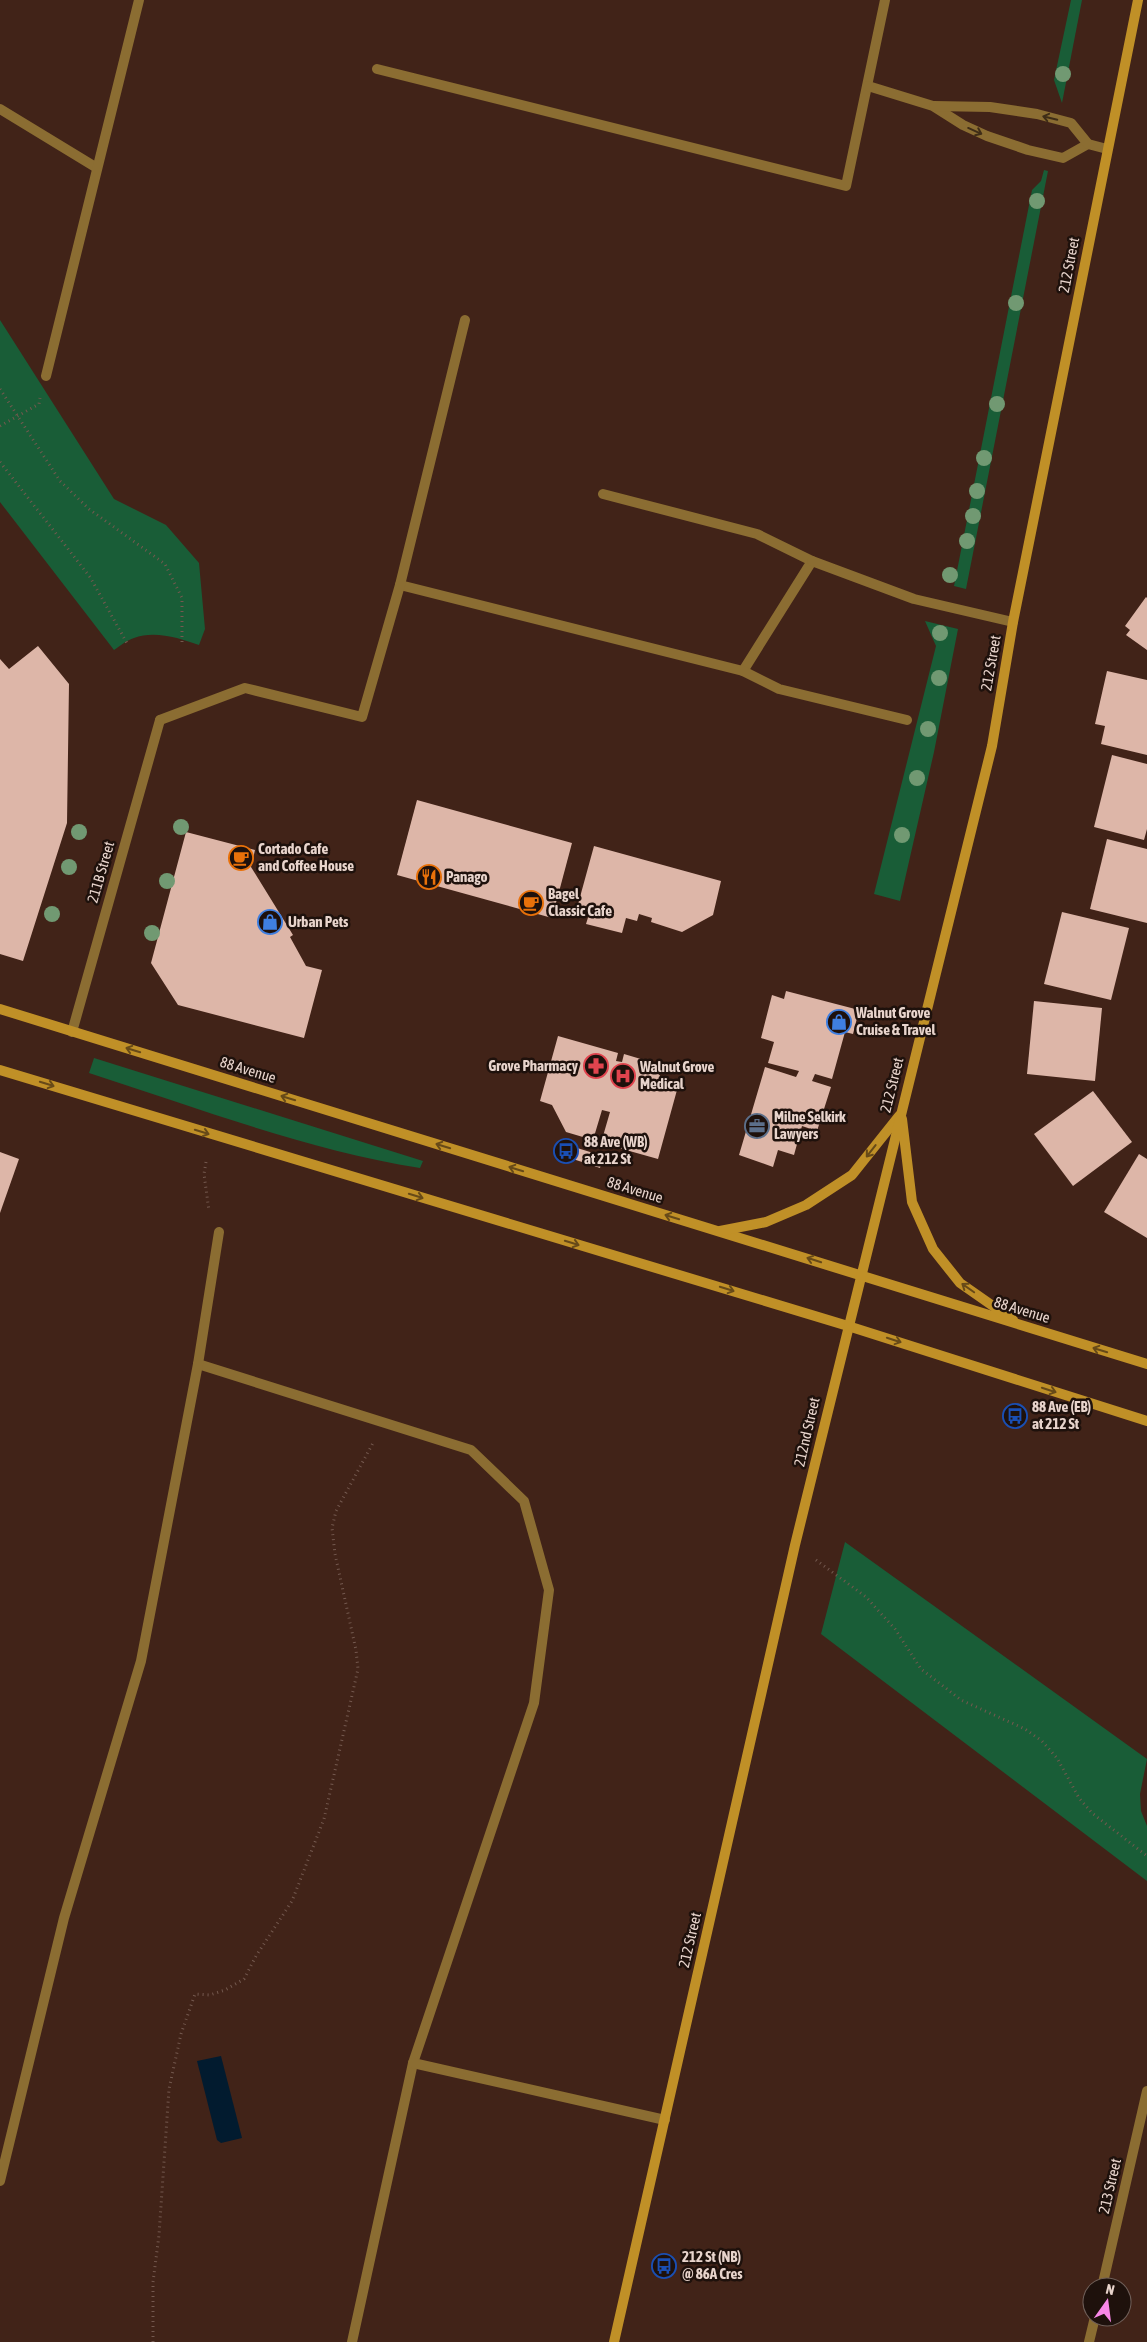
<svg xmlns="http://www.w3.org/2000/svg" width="1147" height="2342" font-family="'Asap Condensed',sans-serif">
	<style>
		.green { fill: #195d37 }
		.water { fill: #021b2f }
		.building { fill: #ddb6a8 }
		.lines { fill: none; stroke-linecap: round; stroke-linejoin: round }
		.path { stroke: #74594f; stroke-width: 3; stroke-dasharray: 1 4; stroke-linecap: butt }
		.lane { stroke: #8b6d32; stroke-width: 10 }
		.street { stroke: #8b6d32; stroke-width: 10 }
		.secondary { stroke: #c09027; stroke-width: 10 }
		.tree { fill: #719972 }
		.oneway { stroke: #3f2d17 }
		.oneway2 { stroke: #674a18 }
		.labels { text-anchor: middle; stroke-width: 5; stroke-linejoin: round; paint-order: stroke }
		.street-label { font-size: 15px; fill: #e8d4cc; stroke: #1e110c }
		.poi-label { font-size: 15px; font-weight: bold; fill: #e8d4cc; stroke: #1e110c; text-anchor: start }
	</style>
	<rect width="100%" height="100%" fill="#412318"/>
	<g class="green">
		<path d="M1071,0H1082L1062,103L1054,80Z"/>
		<path d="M1044,170L1048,171L966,589L954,586L1032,190L1041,181Z"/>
		<path d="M0,320L114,499L166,525L199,563L205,629L199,645C180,638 154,630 134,638C127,640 120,646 114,650L0,502Z"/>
		<path d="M925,621L958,629L934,752L900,901L874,894L936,646Z"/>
		<path d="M94,1058L423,1161L420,1168C307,1150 198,1108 89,1073Z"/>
		<path d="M845,1542L1147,1759L1140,1794L1141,1811L1147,1826V1881L821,1634Z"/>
	</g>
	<path class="water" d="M221,2056L242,2138L221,2143L217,2140L197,2061Z"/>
	<g class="building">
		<path d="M1146,597L1147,598V650L1126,635L1130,630L1125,626Z"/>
		<path d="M38,646L69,684L67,823L23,961L0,954V659L9,669Z"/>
		<path d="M1107,671L1147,680V755L1101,744L1105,726L1095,724Z"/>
		<path d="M1112,755L1147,764V829L1144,840L1094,827Z"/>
		<path d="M417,800L572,843L552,918L397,875Z"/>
		<path d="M186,832L255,850L251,867L293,935L290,937L306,966L322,970L304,1038L178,1005L151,963Z"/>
		<path d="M1107,839L1147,849V923L1090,909Z"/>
		<path d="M594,846L721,881L713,915L682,932L651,922L652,918L639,914L637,921L626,918L622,933L586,924L590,911L577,908Z"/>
		<path d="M1062,912L1129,928L1111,1000L1044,984Z"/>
		<path d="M786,991L859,1010L853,1034L845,1032L832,1079L815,1074L812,1081L831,1087L817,1131L802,1126L794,1155L778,1150L773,1167L739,1155L765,1067L796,1077L799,1071L768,1063L774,1042L761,1038L772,995L784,999Z"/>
		<path d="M1034,1001L1102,1008L1095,1081L1027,1074Z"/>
		<path d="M558,1036L618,1053L616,1061L622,1062L624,1054L661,1065L658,1073L668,1087L677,1090L658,1159L601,1143L610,1112L602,1110L593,1140L566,1132L552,1105L540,1101Z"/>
		<path d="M1093,1091L1132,1142L1073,1186L1034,1134Z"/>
		<path d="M574,1147L603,1156L600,1168L570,1158Z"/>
		<path d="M0,1152L19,1159L0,1213Z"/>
		<path d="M1139,1154L1147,1159V1238L1104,1212Z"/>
	</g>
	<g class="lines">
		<g class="path">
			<path d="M0,389L60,481L89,509L165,564L182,598V643"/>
			<path d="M0,426L39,404L40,398"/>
			<path d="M0,462L90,577L128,645"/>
			<path d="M206,1162L204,1174L209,1211"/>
			<path d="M816,1560L866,1597L895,1629L921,1669L961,1700L1025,1729L1042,1741L1057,1758L1079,1798L1092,1813L1147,1856"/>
			<path d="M153,2342V2282L159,2235L169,2089L181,2034L195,1994L210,1995L225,1990L244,1979L256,1956L292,1901L324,1819L358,1669L356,1650L335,1554L332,1528L336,1511L373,1443"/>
		</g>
		<g class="lane">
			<path d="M377,69L846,186L885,0"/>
			<path d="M868,86L933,106L963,125L987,136L1028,150L1063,158L1088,144"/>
			<path d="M934,106L990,107L1037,114L1071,123L1088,144L1107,149"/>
			<path d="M0,109L97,168"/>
			<path d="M46,376L139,0"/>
			<path d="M603,494L757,534L812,561L743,671"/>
			<path d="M812,561L914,599L1013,622"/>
			<path d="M400,585L743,671L779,689L907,720"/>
			<path d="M160,720L245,688L362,717L400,585L465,320"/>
			<path d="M198,1364L471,1450L524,1501L549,1590L534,1703L413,2063L352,2342"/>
			<path d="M413,2063L665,2120"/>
			<path d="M0,2181L64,1918L141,1661L198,1364L219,1232"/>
		</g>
		<g class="street">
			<path d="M72,1032L160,720"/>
			<path d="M1102,2287L1147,2091"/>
			<path d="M1089,2342L1095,2317"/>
		</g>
		<g class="secondary">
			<path d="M0,1009L1147,1364"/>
			<path d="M0,1070L848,1326L1147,1421"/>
			<path d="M902,1119L912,1202L933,1249L960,1283L1013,1320"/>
			<path d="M720,1231L766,1222L806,1205L852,1175L899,1116"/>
			<path d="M614,2342L795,1545L992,746L1013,622L1138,0"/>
		</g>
	</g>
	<g class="tree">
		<circle cx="1063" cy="74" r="8"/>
		<circle cx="1037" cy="201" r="8"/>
		<circle cx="1016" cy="303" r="8"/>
		<circle cx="997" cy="404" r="8"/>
		<circle cx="984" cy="458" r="8"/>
		<circle cx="977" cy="491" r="8"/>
		<circle cx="973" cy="516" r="8"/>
		<circle cx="967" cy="541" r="8"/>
		<circle cx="950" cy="575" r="8"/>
		<circle cx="940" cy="633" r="8"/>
		<circle cx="939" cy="678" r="8"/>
		<circle cx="928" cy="729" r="8"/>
		<circle cx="917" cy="778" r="8"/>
		<circle cx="181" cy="827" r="8"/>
		<circle cx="79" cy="832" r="8"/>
		<circle cx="902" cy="835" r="8"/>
		<circle cx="69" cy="867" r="8"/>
		<circle cx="167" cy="881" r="8"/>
		<circle cx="52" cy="914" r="8"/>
		<circle cx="152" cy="933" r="8"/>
	</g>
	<defs><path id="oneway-shaft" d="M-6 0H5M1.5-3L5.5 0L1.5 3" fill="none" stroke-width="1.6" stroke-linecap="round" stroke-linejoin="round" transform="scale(1.25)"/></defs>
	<g class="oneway">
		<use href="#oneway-shaft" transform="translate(1050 118) rotate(-166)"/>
		<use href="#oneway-shaft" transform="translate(975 131) rotate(24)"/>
	</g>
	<g class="oneway2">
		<use href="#oneway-shaft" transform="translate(133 1050) rotate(-163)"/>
		<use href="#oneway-shaft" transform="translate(47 1084) rotate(17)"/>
		<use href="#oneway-shaft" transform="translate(288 1098) rotate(-163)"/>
		<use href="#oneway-shaft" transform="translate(202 1132) rotate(17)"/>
		<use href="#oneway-shaft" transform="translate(443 1146) rotate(-163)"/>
		<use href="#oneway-shaft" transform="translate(871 1151) rotate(128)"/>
		<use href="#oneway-shaft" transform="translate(516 1169) rotate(-163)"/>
		<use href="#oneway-shaft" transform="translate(416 1196) rotate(17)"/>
		<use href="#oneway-shaft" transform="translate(672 1217) rotate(-163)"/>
		<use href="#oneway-shaft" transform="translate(572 1243) rotate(17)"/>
		<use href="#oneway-shaft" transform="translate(814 1260) rotate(-162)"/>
		<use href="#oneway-shaft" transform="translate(968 1288) rotate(-145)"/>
		<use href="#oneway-shaft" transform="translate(727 1289) rotate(17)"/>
		<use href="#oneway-shaft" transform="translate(894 1340) rotate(18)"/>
		<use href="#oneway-shaft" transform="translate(1100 1350) rotate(-163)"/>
		<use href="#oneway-shaft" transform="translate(1049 1390) rotate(18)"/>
	</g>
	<defs>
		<symbol id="cafe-ring" viewBox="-11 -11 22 22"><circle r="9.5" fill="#1e110c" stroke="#e8710a" stroke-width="1.5"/><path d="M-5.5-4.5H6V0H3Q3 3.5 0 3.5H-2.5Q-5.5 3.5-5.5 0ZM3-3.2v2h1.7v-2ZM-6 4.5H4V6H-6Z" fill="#e8710a"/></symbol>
		<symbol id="restaurant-ring" viewBox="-11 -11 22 22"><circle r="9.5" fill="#1e110c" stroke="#e8710a" stroke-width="1.5"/><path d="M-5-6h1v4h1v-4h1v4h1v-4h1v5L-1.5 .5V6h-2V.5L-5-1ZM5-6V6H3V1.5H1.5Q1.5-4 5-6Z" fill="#e8710a"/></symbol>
		<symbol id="shop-ring" viewBox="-11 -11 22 22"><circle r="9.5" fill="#1e110c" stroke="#3f7fe0" stroke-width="1.5"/><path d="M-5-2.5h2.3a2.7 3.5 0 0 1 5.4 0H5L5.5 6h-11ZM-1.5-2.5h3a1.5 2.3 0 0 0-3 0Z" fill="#3f7fe0"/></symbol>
		<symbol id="pharmacy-ring" viewBox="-11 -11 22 22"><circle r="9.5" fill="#1e110c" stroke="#e0444e" stroke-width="1.5"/><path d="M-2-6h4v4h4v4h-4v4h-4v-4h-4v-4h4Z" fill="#e0444e"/></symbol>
		<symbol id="hospital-ring" viewBox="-11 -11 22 22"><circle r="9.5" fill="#1e110c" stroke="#e0444e" stroke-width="1.5"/><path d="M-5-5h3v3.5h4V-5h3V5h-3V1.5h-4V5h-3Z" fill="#e0444e"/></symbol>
		<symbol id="office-ring" viewBox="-11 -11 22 22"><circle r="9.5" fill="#1e110c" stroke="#5c6f8a" stroke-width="1.5"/><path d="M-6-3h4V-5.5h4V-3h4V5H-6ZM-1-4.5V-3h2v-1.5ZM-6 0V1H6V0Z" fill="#5c6f8a"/></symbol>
		<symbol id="bus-ring" viewBox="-11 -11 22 22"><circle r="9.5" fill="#1e110c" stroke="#1a4fb4" stroke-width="1.5"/><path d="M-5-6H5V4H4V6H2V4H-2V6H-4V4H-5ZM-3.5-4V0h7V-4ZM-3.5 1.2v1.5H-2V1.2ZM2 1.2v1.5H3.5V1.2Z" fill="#1a4fb4"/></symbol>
	</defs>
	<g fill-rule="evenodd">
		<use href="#cafe-ring" x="227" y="844" width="28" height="28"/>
		<use href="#restaurant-ring" x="415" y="863" width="28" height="28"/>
		<use href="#cafe-ring" x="517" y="889" width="28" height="28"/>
		<use href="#shop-ring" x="256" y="908" width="28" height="28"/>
		<use href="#shop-ring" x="825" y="1008" width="28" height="28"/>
		<use href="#pharmacy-ring" x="582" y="1052" width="28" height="28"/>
		<use href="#hospital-ring" x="609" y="1062" width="28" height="28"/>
		<use href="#office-ring" x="743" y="1112" width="28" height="28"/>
		<use href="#bus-ring" x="552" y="1137" width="28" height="28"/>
		<use href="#bus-ring" x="1001" y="1402" width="28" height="28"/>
		<use href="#bus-ring" x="650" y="2252" width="28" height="28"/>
	</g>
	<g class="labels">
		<g class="street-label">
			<text transform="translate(1069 265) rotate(-79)" y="5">212 Street</text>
			<text transform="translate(991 663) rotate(-80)" y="5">212 Street</text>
			<text transform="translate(101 872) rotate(-74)" y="5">211B Street</text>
			<text transform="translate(248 1070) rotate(17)" y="5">88 Avenue</text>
			<text transform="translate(892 1085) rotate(-76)" y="5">212 Street</text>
			<text transform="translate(635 1190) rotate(17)" y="5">88 Avenue</text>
			<text transform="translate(1022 1310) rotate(17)" y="5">88 Avenue</text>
			<text transform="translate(807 1432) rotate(-77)" y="5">212nd Street</text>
			<text transform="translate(690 1940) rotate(-77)" y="5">212 Street</text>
			<text transform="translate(1110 2186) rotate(-77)" y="5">213 Street</text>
		</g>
		<g class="poi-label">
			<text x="258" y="854">Cortado Cafe<tspan x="258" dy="17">and Coffee House</tspan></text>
			<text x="446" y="882">Panago</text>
			<text x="548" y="899">Bagel<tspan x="548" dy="17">Classic Cafe</tspan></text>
			<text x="288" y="927">Urban Pets</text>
			<text x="856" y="1018">Walnut Grove<tspan x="856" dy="17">Cruise &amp; Travel</tspan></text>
			<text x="578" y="1071" text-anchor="end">Grove Pharmacy</text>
			<text x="640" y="1072">Walnut Grove<tspan x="640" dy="17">Medical</tspan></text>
			<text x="774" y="1122">Milne Selkirk<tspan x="774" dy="17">Lawyers</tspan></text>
			<text x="584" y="1147">88 Ave (WB)<tspan x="584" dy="17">at 212 St</tspan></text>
			<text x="1032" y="1412">88 Ave (EB)<tspan x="1032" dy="17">at 212 St</tspan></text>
			<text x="682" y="2262">212 St (NB)<tspan x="682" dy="17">@ 86A Cres</tspan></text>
		</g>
	</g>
	<g transform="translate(1107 2302) rotate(14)"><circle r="24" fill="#1e110c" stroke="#6f5f59"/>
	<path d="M0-4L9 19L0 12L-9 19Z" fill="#f987e8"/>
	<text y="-8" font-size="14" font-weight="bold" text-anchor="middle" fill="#e8d4cc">N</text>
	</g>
</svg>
